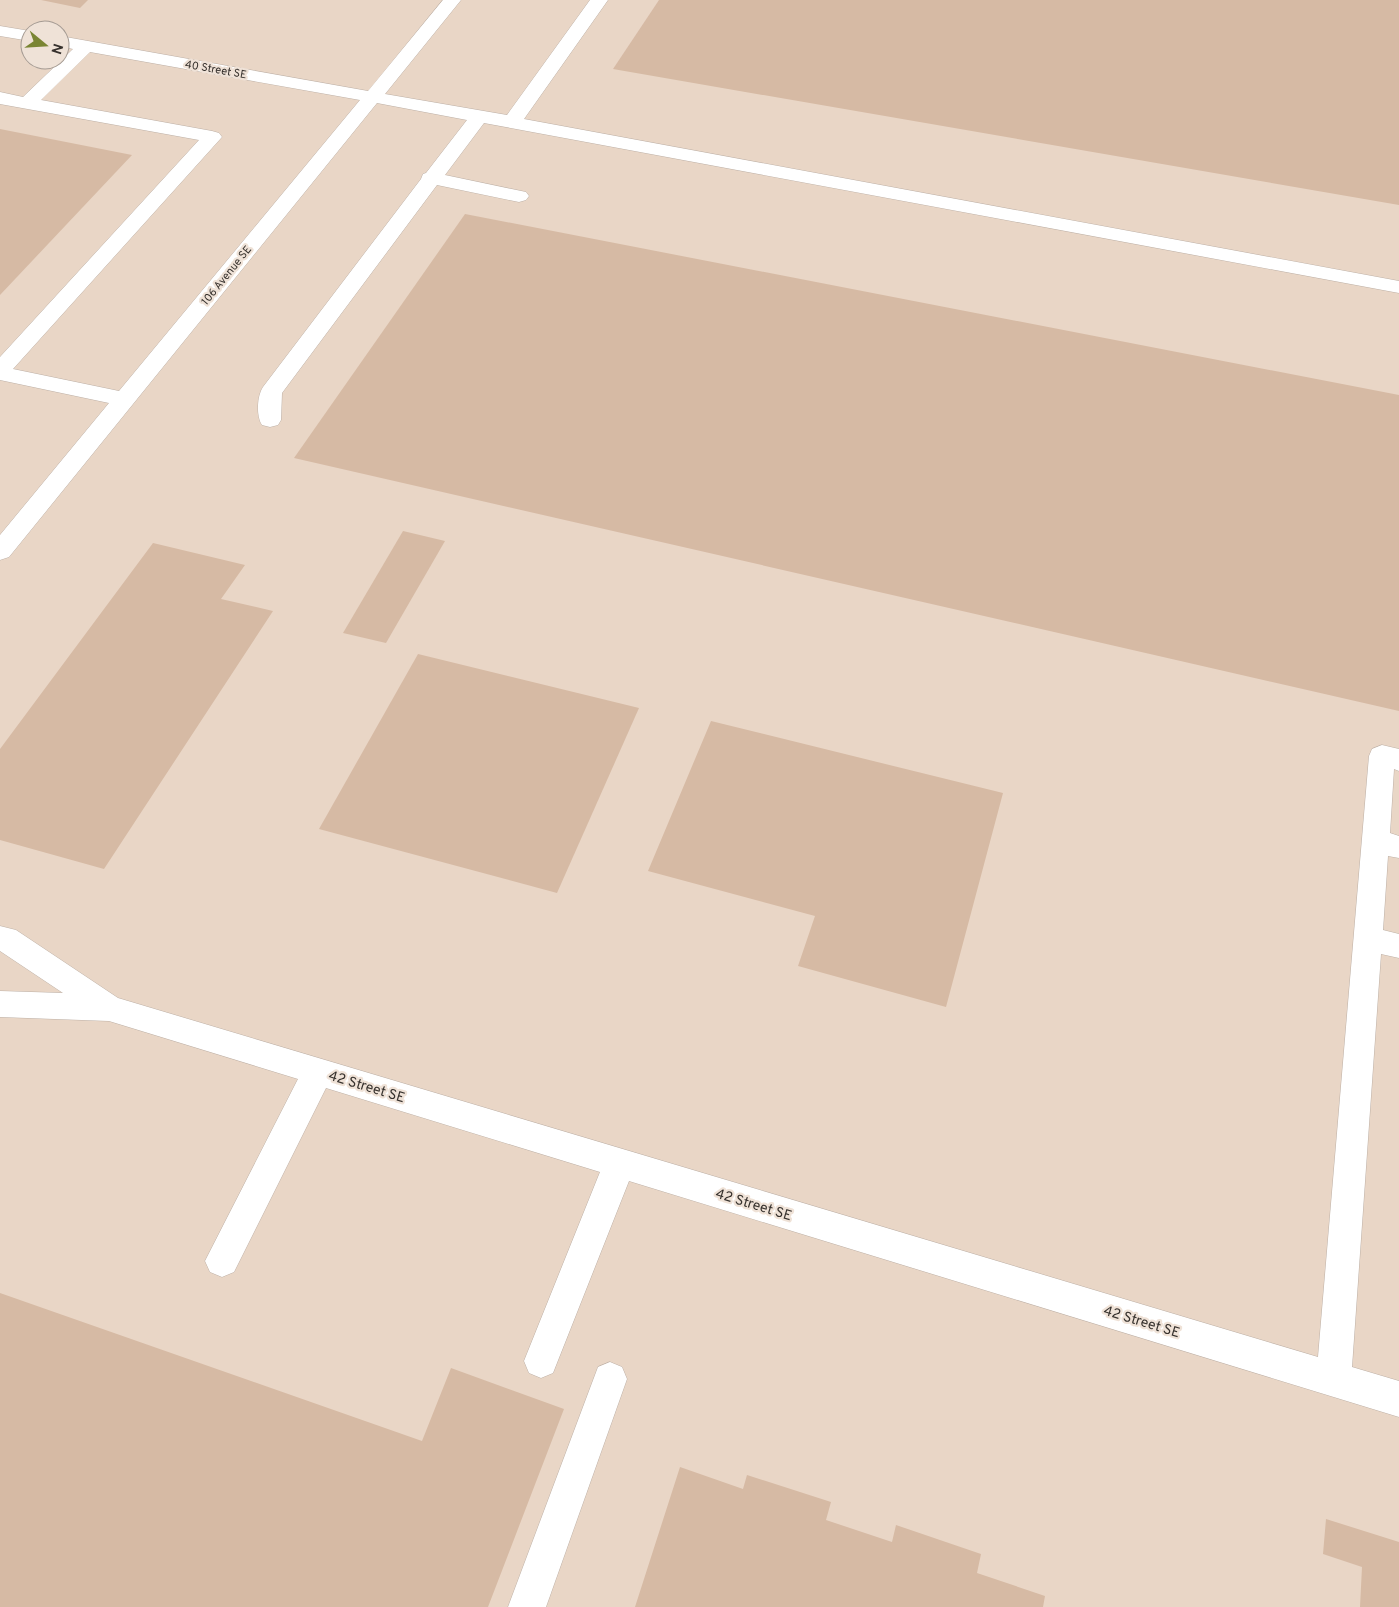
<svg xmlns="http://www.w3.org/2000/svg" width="1399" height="1607" font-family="Overpass,sans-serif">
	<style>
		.built { fill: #e9d6c6; fill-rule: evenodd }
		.building { fill: #d6baa4 }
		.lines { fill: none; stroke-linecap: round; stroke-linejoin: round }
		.minor-casing { stroke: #bdb0a6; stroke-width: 1 }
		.minor { fill: #fff; fill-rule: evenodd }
		.labels { text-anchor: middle; stroke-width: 4.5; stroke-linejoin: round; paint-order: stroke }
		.far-street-label { font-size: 11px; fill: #36312d; stroke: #efe2d7 }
		.street-label { font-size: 14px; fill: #36312d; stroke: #efe2d7 }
	</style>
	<rect width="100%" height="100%" fill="#efe2d7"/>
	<path class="built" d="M0,0H1399V1607H0ZM30,30H60V60H30Z"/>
	<g class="building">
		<path d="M41,0H88L80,8Z"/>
		<path d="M659,0H1399V205L613,69Z"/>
		<path d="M0,129L132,155L0,295Z"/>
		<path d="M465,214L1399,395V711L294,458Z"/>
		<path d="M403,531L445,541L386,643L343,633Z"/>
		<path d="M153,543L245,565L221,599L273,611L104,869L0,840V749Z"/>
		<path d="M418,654L639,708L557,893L319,829Z"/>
		<path d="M711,721L1003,793L946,1007L798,966L815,916L648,871Z"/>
		<path d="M0,1293L422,1441L451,1368L564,1409L488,1607H0Z"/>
		<path d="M680,1467L743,1489L747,1475L831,1502L826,1520L892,1542L896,1525L981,1554L977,1573L1045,1596L1043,1607H635Z"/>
		<path d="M1326,1519L1399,1542V1607H1360L1362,1567L1323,1554Z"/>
	</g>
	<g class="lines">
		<defs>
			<g id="minor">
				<path d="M443,0H461L385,94L507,115L590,0H608L524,119L1399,281V293L484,123L445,175L526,192L529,196L526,200L519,202L437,185L282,393L281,420L278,425L270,427L262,425C256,416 257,396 263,387L421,179L423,174L426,173L467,120L377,103L9,557L0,560V535L109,403L0,380V357L199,140L0,104V92L23,97L73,49L60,46V36L368,91ZM90,52L360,100L119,391L13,369L222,137L219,133L212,131L41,100Z"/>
				<path d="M0,26L30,31V41L0,36Z"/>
				<path d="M1382,745L1399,749V771L1394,769L1390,833L1399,836V858L1388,856L1383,930L1399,934V958L1381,954L1352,1367L1399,1381V1417L629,1181L553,1373L541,1378L529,1373L524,1361L600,1172L326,1088L234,1272L222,1277L210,1272L205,1261L298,1079L109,1021L0,1017V991L63,993L0,951V926L16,930L118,998L1318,1357L1369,756L1372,749Z"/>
				<path d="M610,1362L622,1367L627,1379L546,1607H508L598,1367Z"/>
			</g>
		</defs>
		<use href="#minor" class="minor-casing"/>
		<use href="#minor" class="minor"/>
	</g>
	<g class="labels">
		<g class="far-street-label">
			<text transform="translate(216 69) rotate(10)" y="4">40 Street SE</text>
			<text transform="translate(226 275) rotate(-51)" y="4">106 Avenue SE</text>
		</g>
		<g class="street-label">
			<text transform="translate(367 1086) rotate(17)" y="5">42 Street SE</text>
			<text transform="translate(754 1204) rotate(17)" y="5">42 Street SE</text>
			<text transform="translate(1142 1321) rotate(17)" y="5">42 Street SE</text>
		</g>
	</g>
	<g transform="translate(45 45) rotate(108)"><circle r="24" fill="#efe2d7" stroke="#a59b93"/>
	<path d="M0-4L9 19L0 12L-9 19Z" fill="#7a8533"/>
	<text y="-8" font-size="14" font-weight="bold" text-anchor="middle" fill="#36312d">N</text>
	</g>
</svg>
